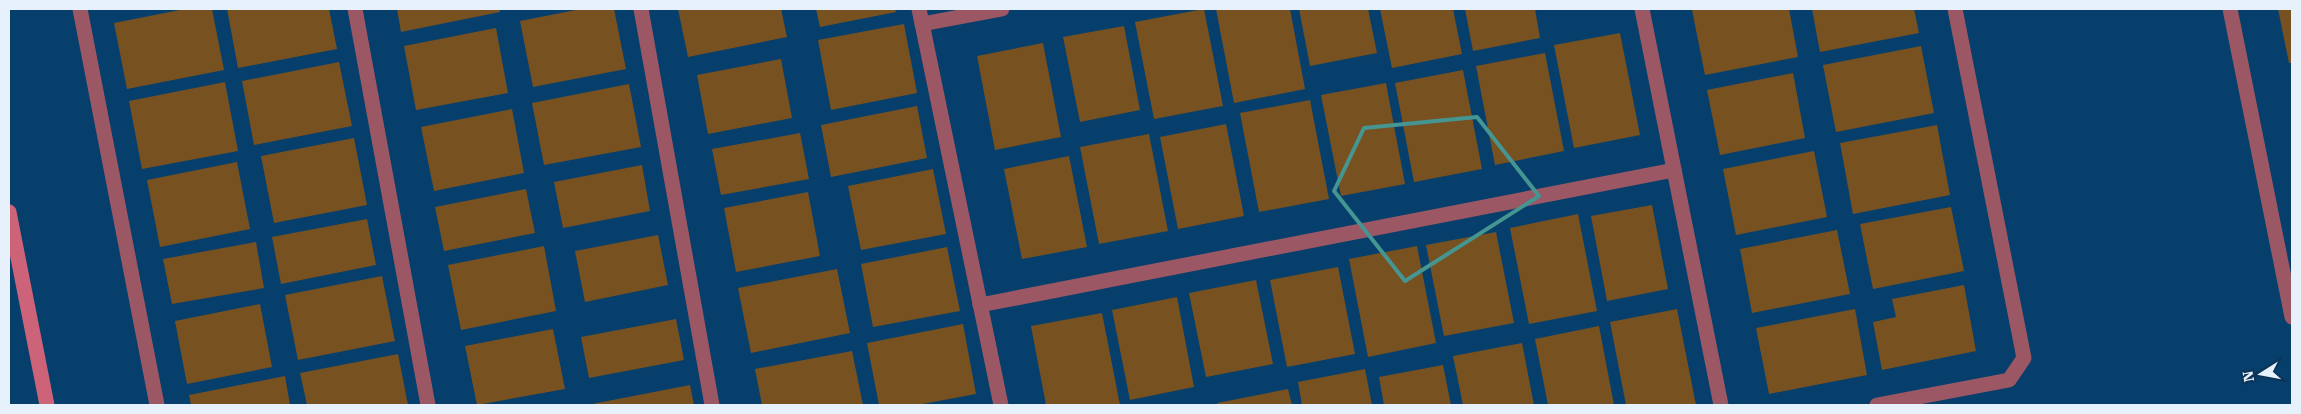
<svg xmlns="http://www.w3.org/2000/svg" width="2301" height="414" font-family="'Roboto Serif',serif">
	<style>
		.building { fill: #785120 }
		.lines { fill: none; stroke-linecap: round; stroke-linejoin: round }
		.lane { stroke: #9b5763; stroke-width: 15 }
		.secondary { stroke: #cd6378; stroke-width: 15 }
		.marked { fill: none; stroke: #459592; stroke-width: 4; stroke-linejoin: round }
	</style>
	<rect width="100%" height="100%" fill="#063f6c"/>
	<g class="building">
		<path d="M185,9H212L224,70L127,89L114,23Z"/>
		<path d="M227,9H329L337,49L238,68Z"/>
		<path d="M397,9H499L500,12L401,32Z"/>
		<path d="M581,9H614L626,69L533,87L520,21Z"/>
		<path d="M678,9H781L787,37L688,57Z"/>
		<path d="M816,9H895L896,12L820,27Z"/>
		<path d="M1204,9L1223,106L1154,119L1135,22Z"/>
		<path d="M1216,9H1290L1305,89L1234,103Z"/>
		<path d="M1299,9H1368L1377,53L1310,66Z"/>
		<path d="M1380,9H1453L1462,54L1392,68Z"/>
		<path d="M1465,9H1535L1540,38L1473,51Z"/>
		<path d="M1789,9L1798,57L1705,75L1692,10Z"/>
		<path d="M1812,9H1914L1919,33L1820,52Z"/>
		<path d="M2278,9H2292V63H2289Z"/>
		<path d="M904,24L917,93L831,110L818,40Z"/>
		<path d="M1124,26L1140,110L1080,122L1063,37Z"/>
		<path d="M496,28L508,93L416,110L404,46Z"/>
		<path d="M1620,33L1640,135L1574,148L1554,45Z"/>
		<path d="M1043,43L1061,137L995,150L977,56Z"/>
		<path d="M1921,46L1934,113L1836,132L1823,65Z"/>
		<path d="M1545,53L1564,151L1495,165L1476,66Z"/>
		<path d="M781,59L792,118L708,134L697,75Z"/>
		<path d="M339,62L352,126L254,145L242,81Z"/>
		<path d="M1463,70L1482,169L1414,182L1395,83Z"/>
		<path d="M1793,73L1805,138L1720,155L1707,90Z"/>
		<path d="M225,82L238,151L142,169L129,101Z"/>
		<path d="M1386,83L1405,184L1341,196L1321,95Z"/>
		<path d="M629,84L641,147L544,165L532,103Z"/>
		<path d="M1310,100L1329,199L1259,212L1240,113Z"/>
		<path d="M917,106L927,158L831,177L821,125Z"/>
		<path d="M512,109L524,173L434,191L421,127Z"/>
		<path d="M1226,124L1244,216L1178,229L1160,137Z"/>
		<path d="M1937,125L1950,195L1853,214L1840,143Z"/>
		<path d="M800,133L809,179L721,195L712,149Z"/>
		<path d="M1149,134L1168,231L1099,244L1080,147Z"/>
		<path d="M354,138L367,205L274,223L261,156Z"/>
		<path d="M1814,151L1827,217L1736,235L1723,169Z"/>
		<path d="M1069,156L1087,247L1022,259L1004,169Z"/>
		<path d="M237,162L250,229L160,247L147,180Z"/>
		<path d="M642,165L650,211L563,228L554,182Z"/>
		<path d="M933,169L946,234L861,250L848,186Z"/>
		<path d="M526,189L535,233L444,251L435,207Z"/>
		<path d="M808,192L820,256L736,272L724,208Z"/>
		<path d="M1652,205L1668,289L1607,301L1591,216Z"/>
		<path d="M1951,207L1964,271L1873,289L1860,224Z"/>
		<path d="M1578,214L1597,311L1529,324L1510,228Z"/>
		<path d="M367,219L376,265L281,284L272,237Z"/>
		<path d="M1837,230L1850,294L1752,313L1740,249Z"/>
		<path d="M1496,232L1514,323L1444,336L1426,245Z"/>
		<path d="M658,235L668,285L585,302L575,251Z"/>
		<path d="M256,242L264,288L172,304L163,259Z"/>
		<path d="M544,246L556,311L461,330L448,265Z"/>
		<path d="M1417,246L1436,343L1368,357L1349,259Z"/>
		<path d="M947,247L960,311L873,327L861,264Z"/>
		<path d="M1338,267L1355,354L1287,367L1270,280Z"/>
		<path d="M837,269L850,333L751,353L738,288Z"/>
		<path d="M382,276L395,341L298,360L285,295Z"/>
		<path d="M1256,280L1273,364L1206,377L1189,293Z"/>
		<path d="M1964,285L1976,351L1882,370L1873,322L1896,317L1892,299Z"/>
		<path d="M1177,297L1194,387L1130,400L1112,310Z"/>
		<path d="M260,304L272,367L187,384L175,321Z"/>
		<path d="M1677,309L1696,405H1626L1610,322Z"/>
		<path d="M1855,309L1867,375L1769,394L1756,328Z"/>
		<path d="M1102,313L1120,405H1046L1031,326Z"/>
		<path d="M676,319L684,360L589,378L581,337Z"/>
		<path d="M963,324L976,394L917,405H879L867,343Z"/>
		<path d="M1599,326L1614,405H1548L1535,339Z"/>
		<path d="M553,329L565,389L477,405L465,346Z"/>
		<path d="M1522,343L1534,405H1463L1453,356Z"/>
		<path d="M852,351L863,405H762L755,369Z"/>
		<path d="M398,354L408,405H307L300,373Z"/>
		<path d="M1443,365L1451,405H1384L1379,377Z"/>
		<path d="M1365,369L1372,405H1302L1298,382Z"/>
		<path d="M285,376L290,405H191L189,395Z"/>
		<path d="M690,385L694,405H592V404Z"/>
		<path d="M1288,389L1292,405H1218L1217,403Z"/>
	</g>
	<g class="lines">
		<g class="lane">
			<path d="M80,9L157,405"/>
			<path d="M355,9L428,405"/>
			<path d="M641,9L712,405"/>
			<path d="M919,9L1001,405"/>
			<path d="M1642,9L1721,405"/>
			<path d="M2230,9L2292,317"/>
			<path d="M922,24L1002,9"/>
			<path d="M980,305L1674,170"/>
			<path d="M1877,405L2009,380L2024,358L1955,9"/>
		</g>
		<path class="secondary" d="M9,212L47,405"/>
	</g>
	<path class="marked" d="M1477,117L1539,196L1405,281L1334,191L1364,128Z"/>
	<rect width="2301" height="414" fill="none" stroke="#e6f1fc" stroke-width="20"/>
	<g transform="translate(2261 374) rotate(259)" stroke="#0c3457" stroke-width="4" paint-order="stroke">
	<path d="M0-4L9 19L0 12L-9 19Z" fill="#e6f1fc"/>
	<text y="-8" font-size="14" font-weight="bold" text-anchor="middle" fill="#e6f1fc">N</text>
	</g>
</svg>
